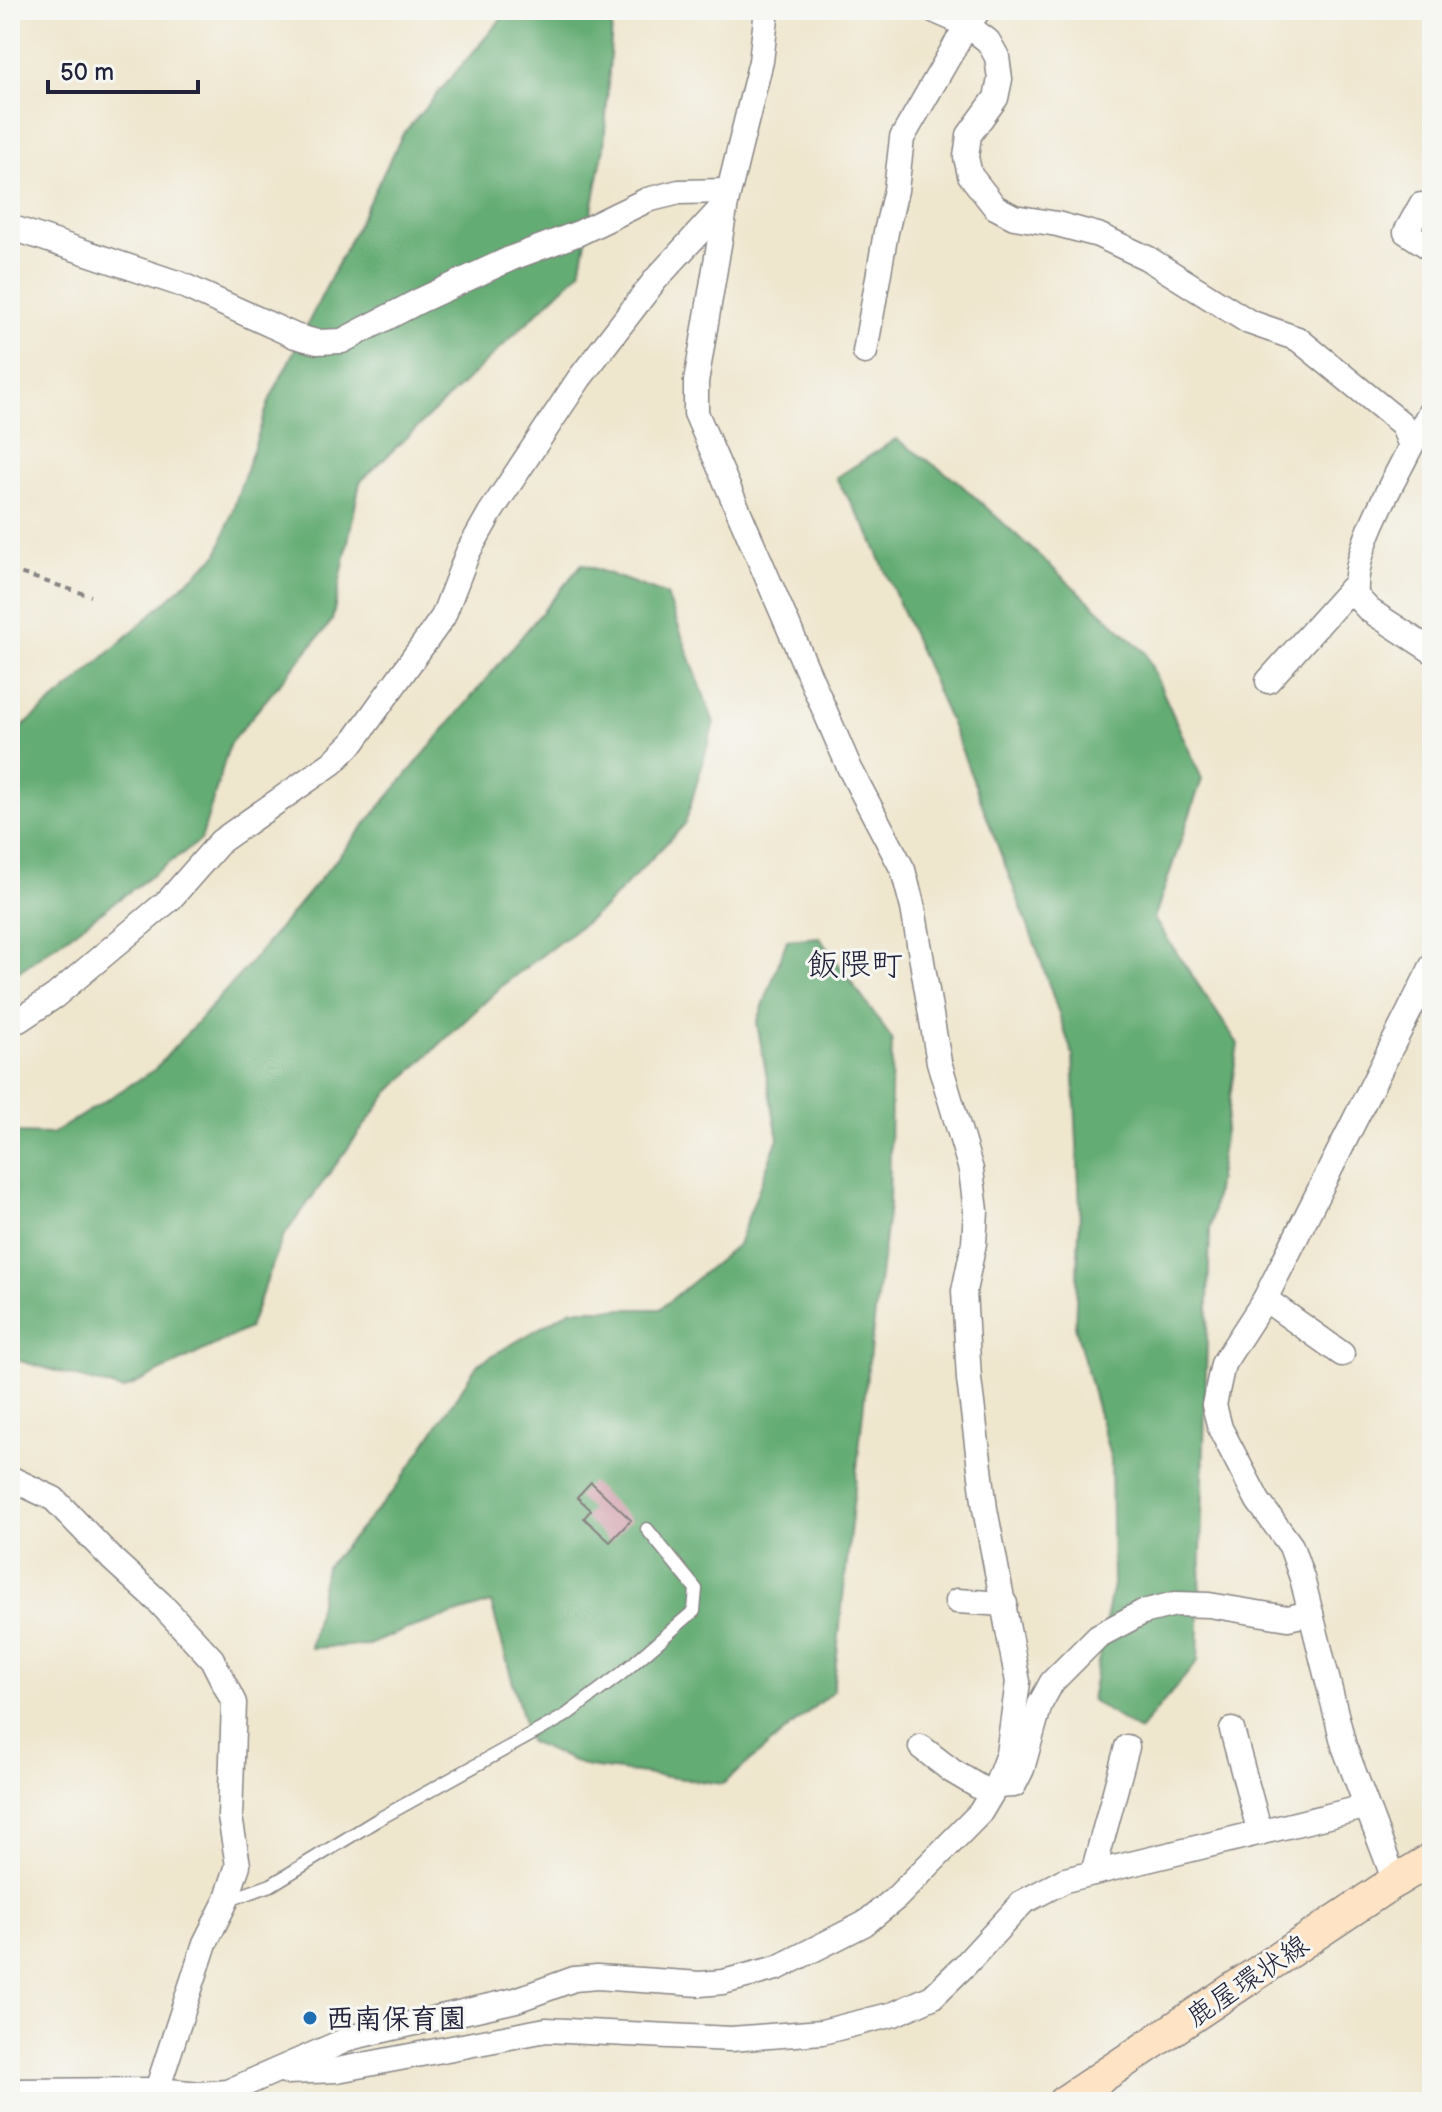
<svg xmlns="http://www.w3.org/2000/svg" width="1442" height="2112" font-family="'Balsamiq Sans','Klee One',sans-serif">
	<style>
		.forest { fill: #64ac73; stroke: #436757; stroke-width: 2 }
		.building { fill: #cd94a5 }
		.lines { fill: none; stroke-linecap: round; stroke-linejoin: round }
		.service-casing { stroke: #888484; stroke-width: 15 }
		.minor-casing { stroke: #888484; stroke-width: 27 }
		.secondary-casing { stroke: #888484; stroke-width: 35 }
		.path { stroke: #888484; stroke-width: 4; stroke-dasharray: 6 6; stroke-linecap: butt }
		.service { stroke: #fff; stroke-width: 12 }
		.minor { stroke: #fff; stroke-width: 24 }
		.secondary { stroke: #fee4c5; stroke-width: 32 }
		.poi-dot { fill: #1f6fb2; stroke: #f6f6f2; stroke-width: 3 }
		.labels { text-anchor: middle; stroke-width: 6; stroke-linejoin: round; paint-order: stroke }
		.street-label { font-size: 28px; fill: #22223b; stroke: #f6f6f2 }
		.poi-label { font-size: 28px; font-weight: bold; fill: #22223b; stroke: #f6f6f2; text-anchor: start }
		.quarter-label { font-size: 32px; fill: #22223b; stroke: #f6f6f2 }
	</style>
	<rect width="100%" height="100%" fill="#f6f6f2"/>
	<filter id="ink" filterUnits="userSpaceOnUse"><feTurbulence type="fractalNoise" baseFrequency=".0125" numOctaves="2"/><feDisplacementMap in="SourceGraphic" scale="16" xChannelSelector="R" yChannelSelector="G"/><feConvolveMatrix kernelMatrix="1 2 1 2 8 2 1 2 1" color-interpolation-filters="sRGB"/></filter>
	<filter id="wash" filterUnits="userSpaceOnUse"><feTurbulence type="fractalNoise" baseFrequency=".006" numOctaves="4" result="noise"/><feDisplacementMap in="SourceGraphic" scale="32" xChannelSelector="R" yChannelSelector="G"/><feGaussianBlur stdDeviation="1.8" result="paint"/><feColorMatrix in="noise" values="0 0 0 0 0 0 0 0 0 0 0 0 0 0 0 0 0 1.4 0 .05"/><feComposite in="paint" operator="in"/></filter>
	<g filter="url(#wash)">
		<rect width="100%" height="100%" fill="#efe6ce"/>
		<g class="forest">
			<path d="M509,10H613L604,147L580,272L360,482L332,621L230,743L201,840L18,972L10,969V737L72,686L218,554L270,399L403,134Z"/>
			<path d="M896,439L956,480L1145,652L1202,779L1154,919L1238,1044L1210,1230L1198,1661L1139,1731L1091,1700L1113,1584L1111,1460L1075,1326L1080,1208L1073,1056L1039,955L957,738L869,533L836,478Z"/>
			<path d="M582,564L667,595L714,723L685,824L603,909L504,984L389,1092L283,1237L249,1328L123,1390L10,1358V1133L52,1134L154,1070L246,968Z"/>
			<path d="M819,937L892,1039L889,1206L867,1375L833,1691L723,1784L588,1767L529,1742L491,1603L407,1629L368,1645L310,1648L326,1567L394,1491L478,1364L572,1309H660L738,1244L778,1138L757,1023L787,940Z"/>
		</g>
		<g id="blocks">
			<path class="building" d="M591,1482L631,1520L610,1542L584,1518L591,1510L577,1497Z"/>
		</g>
	</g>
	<g filter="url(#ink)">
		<use href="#blocks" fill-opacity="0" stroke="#888484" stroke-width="2"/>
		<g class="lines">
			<defs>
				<path id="service" d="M226,1901L271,1885L377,1820L565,1716L621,1674L694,1611L696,1589L647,1529"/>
				<g id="minor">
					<path d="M933,10L967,25L988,41L997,57L1000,79L996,98L969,135L966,157L970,175L995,207L1014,217L1057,224L1098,235L1147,258L1249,322L1298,339L1402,424L1411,446C1390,489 1353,548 1356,596L1369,610L1432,651"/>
					<path d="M1421,205L1406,232L1432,249"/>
					<path d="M10,227L180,284L295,336L317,342L342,341L419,301L512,258L579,233L647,200L679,192L728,191"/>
					<path d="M865,352L886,232L896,190L902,138L967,25L979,10"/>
					<path d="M1411,446L1432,409"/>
					<path d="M1268,681L1355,584"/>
					<path d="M10,1022L19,1020L55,996L170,899L221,841L332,763L353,742L443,617L468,552L490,513L579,379L656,279L726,203"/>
					<path d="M1265,1299L1342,1354"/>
					<path d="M10,1478L54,1499L113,1560L160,1603L212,1659L234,1703L230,1817L238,1865L226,1901L205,1943L157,2090V2102"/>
					<path d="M957,1601L1005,1604"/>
					<path d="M1232,1730L1260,1833"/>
					<path d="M921,1747L952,1771L991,1794"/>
					<path d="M996,1786L1014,1785L1022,1769L1040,1704L1052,1682L1098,1636L1143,1612L1175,1604L1209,1605L1288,1618L1311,1613"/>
					<path d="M1093,1873L1127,1747"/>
					<path d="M1392,1883L1390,1868L1344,1746L1302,1578L1291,1546L1258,1501L1220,1428L1214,1405L1223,1364L1265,1299L1432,966"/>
					<path d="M287,2072L337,2070L546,2030L731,2039L822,2032L894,2014L932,1997L965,1965L1023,1902L1065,1880L1365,1807"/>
					<path d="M10,2091L157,2090L200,2094L227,2092L353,2037L516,2000L574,1979L597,1977L700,1984L723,1982L777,1968L864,1924L896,1898L980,1813L996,1786L1008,1754L1018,1682L985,1509L969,1379L964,1291L974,1243L976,1211L971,1170L939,1062L913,908L903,870L850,769L696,413V382L726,203L761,61L767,10"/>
				</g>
				<path id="secondary" d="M1064,2102L1392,1883L1432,1859"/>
			</defs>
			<use href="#service" class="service-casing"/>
			<use href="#minor" class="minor-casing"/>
			<use href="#secondary" class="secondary-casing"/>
			<path class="path" d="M10,570L91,596"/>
			<use href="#service" class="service"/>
			<use href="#minor" class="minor"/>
			<use href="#secondary" class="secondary"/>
		</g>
	</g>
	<circle class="poi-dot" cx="310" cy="2018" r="8"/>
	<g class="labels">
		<g class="street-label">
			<text transform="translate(1247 1980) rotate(-34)" y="10">鹿屋環状線</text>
		</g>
		<g class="poi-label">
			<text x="326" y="2028">西南保育園</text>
		</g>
		<g class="quarter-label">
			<text x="855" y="975">飯隈町</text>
		</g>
	</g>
	<rect width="1442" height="2112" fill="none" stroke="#f6f6f2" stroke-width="40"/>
	<path d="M48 80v12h150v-12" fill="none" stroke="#22223b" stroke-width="4"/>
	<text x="60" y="80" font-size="24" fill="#22223b" stroke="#f6f6f2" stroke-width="6" paint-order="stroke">50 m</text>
</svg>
